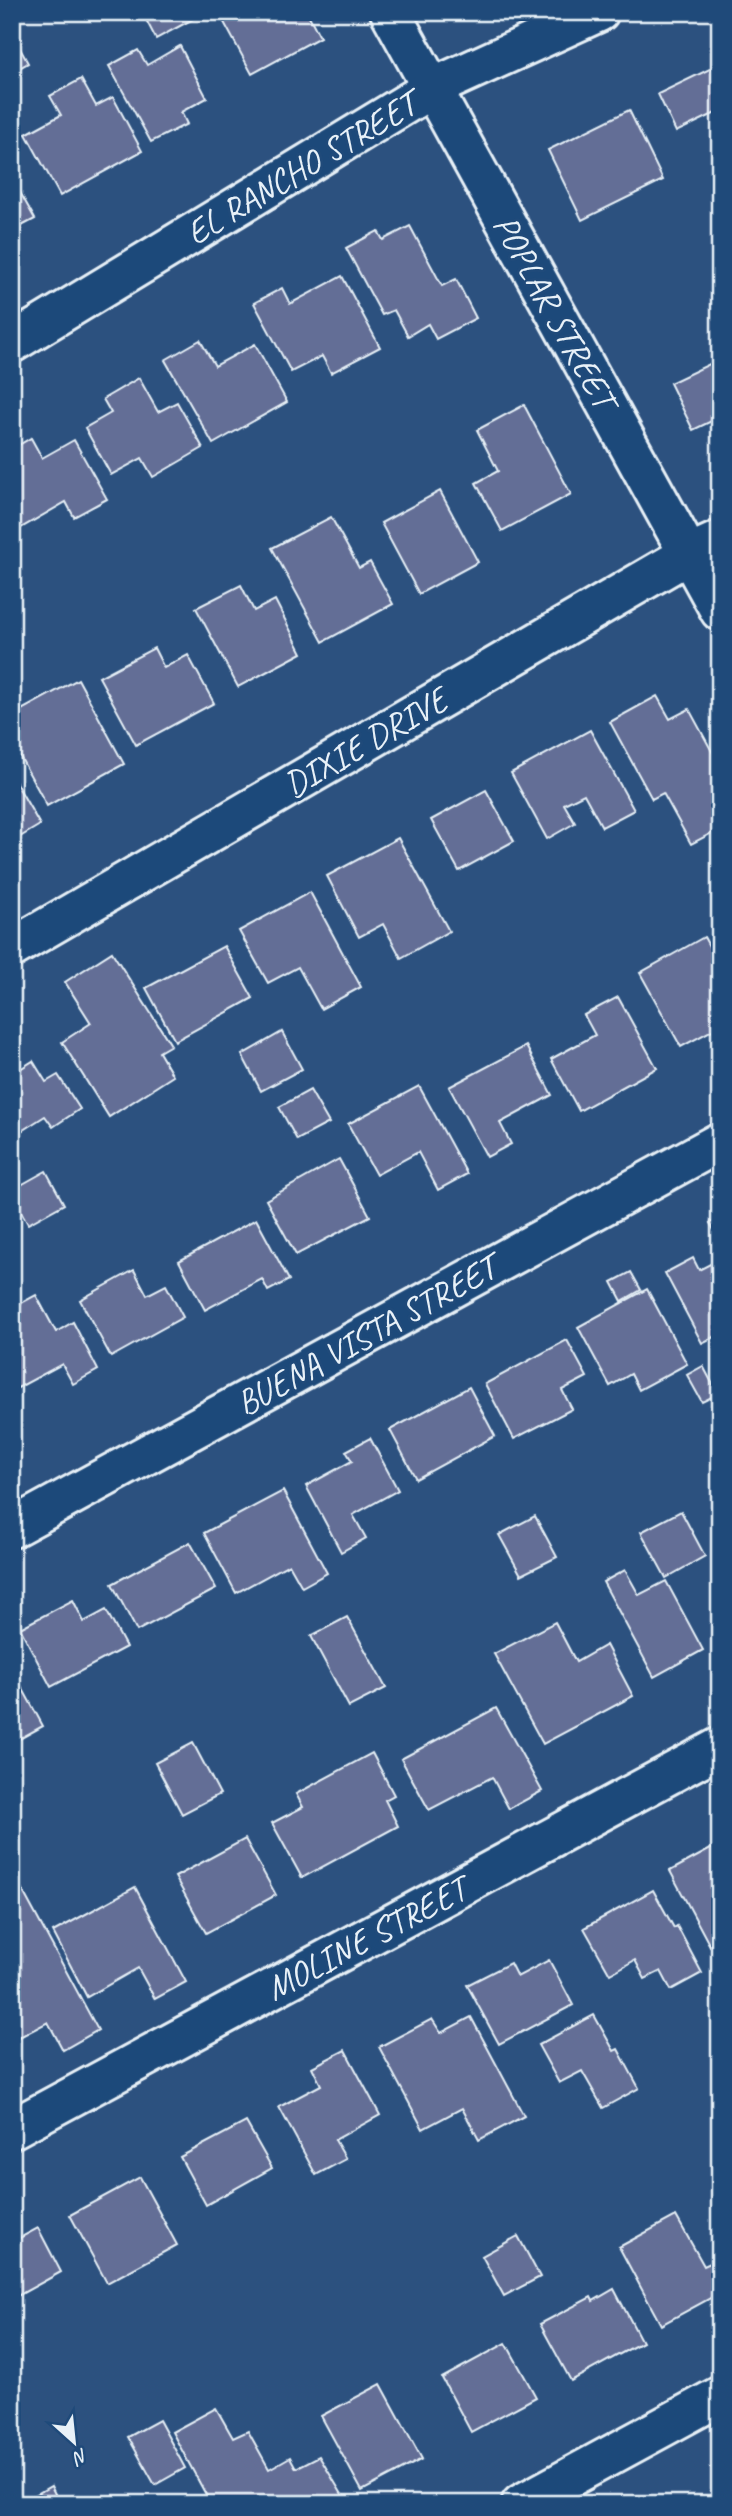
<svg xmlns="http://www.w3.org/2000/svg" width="732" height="2516" font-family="Caveat,sans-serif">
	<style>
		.building { fill: #636e96; stroke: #e8f1f8; stroke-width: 2 }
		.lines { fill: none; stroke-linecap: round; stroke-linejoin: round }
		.minor-casing { stroke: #e8f1f8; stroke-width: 44 }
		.minor { stroke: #1f4a7a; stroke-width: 38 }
		.labels { text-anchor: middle; stroke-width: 6; stroke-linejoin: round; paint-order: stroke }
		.street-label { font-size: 35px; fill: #e8f1f8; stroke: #1f4a7a }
	</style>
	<rect width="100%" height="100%" fill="#2c517f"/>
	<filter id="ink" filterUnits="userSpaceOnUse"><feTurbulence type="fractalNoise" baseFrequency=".0143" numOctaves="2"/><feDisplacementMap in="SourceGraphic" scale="14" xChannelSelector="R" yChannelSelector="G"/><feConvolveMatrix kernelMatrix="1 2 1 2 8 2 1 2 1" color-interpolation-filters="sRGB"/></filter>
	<g filter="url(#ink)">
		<g class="building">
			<path d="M142,12H189L193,19L156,39Z"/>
			<path d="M221,12H307L320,37L252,74L219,13Z"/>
			<path d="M17,43L28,63L12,72V46Z"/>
			<path d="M180,46L207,98L181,112L187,124L151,142L109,66L138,50L147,65Z"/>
			<path d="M720,64V111L676,132L658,94Z"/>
			<path d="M81,79L96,106L113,97L142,151L60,196L26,134L61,115L50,96Z"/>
			<path d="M629,110L663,180L582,220L548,150Z"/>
			<path d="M12,178L35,219L12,231Z"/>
			<path d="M410,226L442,286L456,279L476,318L436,339L428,324L408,336L394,310L382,315L346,248L378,231L383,240Z"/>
			<path d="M342,276L380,347L331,373L322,356L291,372L254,303L282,288L290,304Z"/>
			<path d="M200,340L215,366L255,344L287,402L213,444L165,360Z"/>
			<path d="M720,359V417L693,430L670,383Z"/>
			<path d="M139,378L158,412L177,402L203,448L153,477L142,458L111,475L85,428L111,413L103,399Z"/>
			<path d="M524,405L571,494L502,531L476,483L498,471L477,430Z"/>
			<path d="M31,438L42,458L74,440L107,499L74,517L66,502L19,529L12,516V449Z"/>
			<path d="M440,491L478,562L419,594L381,523Z"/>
			<path d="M331,517L359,568L370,562L393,604L323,642L272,548Z"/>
			<path d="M241,585L254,611L275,600L302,653L238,687L196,608Z"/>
			<path d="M154,648L164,668L188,655L214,703L136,745L99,677Z"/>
			<path d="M78,679L124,764L47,806L12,742V715Z"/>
			<path d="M657,696L670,719L689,709L720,766V829L691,844L663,793L652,799L610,722Z"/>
			<path d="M590,730L634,810L602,827L584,794L564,804L575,823L547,839L511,773Z"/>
			<path d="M12,776L40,825L20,837L12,825Z"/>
			<path d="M486,790L514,841L459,871L431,820Z"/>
			<path d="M398,838L449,931L401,958L383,924L359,937L327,876Z"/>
			<path d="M310,892L361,987L321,1009L298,967L268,983L239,931Z"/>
			<path d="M704,937L720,966V1026L681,1047L640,973Z"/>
			<path d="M224,946L253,998L175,1041L146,988Z"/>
			<path d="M112,952L171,1045L159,1052L173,1076L109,1117L62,1042L91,1023L65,982Z"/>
			<path d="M618,997L657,1068L579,1111L551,1059L595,1035L584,1015Z"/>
			<path d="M282,1032L302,1069L261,1091L242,1055Z"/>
			<path d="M526,1046L552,1095L500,1123L511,1144L487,1157L449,1087Z"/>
			<path d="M33,1061L46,1082L58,1075L80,1109L53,1127L45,1116L12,1137V1074Z"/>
			<path d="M419,1086L467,1174L438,1190L418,1152L376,1175L348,1124Z"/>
			<path d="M310,1090L329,1123L297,1140L279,1107Z"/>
			<path d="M339,1159L370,1216L296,1255L266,1200Z"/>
			<path d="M46,1171L64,1204L28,1224L12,1195V1190Z"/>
			<path d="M256,1219L289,1280L268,1291L262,1279L205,1310L179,1261Z"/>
			<path d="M720,1219V1241L710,1223Z"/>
			<path d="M693,1258L699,1270L720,1259V1334L702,1343L665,1273Z"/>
			<path d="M134,1270L147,1295L166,1285L183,1317L111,1357L80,1300Z"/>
			<path d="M631,1272L641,1290L622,1301L612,1282Z"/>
			<path d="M647,1289L687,1364L639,1390L631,1374L610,1386L578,1327Z"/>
			<path d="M36,1295L56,1332L73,1322L98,1370L73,1384L62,1364L12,1391V1308Z"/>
			<path d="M567,1340L587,1377L562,1390L572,1409L514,1439L485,1384Z"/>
			<path d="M703,1366L718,1394L702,1402L687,1375Z"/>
			<path d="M469,1387L495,1436L416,1479L390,1430Z"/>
			<path d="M370,1438L398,1490L353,1515L366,1538L341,1552L306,1486L352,1461L346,1451Z"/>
			<path d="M283,1491L327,1573L302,1587L289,1564L236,1593L204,1533Z"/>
			<path d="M681,1511L705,1556L666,1578L641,1532Z"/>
			<path d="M535,1516L557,1557L521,1575L499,1535Z"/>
			<path d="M190,1542L216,1589L137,1631L112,1584Z"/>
			<path d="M625,1570L639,1595L666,1581L703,1650L654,1677L603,1582Z"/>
			<path d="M73,1600L84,1622L106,1610L126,1647L51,1687L20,1628Z"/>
			<path d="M347,1617L386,1688L349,1707L311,1636Z"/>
			<path d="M555,1622L576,1662L606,1645L633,1696L543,1744L494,1654Z"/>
			<path d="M12,1669L43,1726L12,1743Z"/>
			<path d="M496,1708L542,1791L509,1809L492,1777L429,1810L401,1759Z"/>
			<path d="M193,1743L220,1794L182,1814L155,1763Z"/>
			<path d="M372,1753L394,1795L385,1800L398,1826L302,1878L272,1823L303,1807L296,1794Z"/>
			<path d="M245,1839L276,1895L206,1933L175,1877Z"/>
			<path d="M720,1844V1941L710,1946L670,1871Z"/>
			<path d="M12,1871L98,2030L63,2050L48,2022L12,2041V1912L14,1911L12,1907Z"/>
			<path d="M135,1887L186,1982L155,1999L138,1968L87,1997L53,1932Z"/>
			<path d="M653,1890L674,1928L677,1926L702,1973L671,1990L661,1971L645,1979L635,1960L610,1974L584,1928Z"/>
			<path d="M549,1960L573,2005L499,2044L467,1985L510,1963L517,1977Z"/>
			<path d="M594,2015L614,2051L618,2049L639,2088L603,2108L582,2071L559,2083L538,2045Z"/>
			<path d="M471,2017L524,2116L479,2140L462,2108L423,2129L379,2047L432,2019L441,2033Z"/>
			<path d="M345,2050L380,2115L335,2140L346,2159L316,2175L279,2107L321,2085L312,2067Z"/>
			<path d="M246,2122L272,2168L206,2205L180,2157Z"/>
			<path d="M140,2177L177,2245L107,2283L70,2215Z"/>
			<path d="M676,2216L704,2266L719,2259L720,2293L661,2325L619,2247Z"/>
			<path d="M38,2228L61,2272L12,2299V2242Z"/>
			<path d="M518,2236L540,2277L504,2296L482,2256Z"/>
			<path d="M614,2289L642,2342L571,2381L540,2324L591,2297L593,2301Z"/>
			<path d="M506,2343L536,2397L471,2432L442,2378Z"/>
			<path d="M381,2384L422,2459L362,2491L321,2416Z"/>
			<path d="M216,2408L233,2438L248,2431L269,2469L290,2457L296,2468L319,2456L346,2501L340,2504H211L172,2432Z"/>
			<path d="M159,2420L185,2468L155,2485L128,2437Z"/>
			<path d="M51,2486L60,2504H21V2503Z"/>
		</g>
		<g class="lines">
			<defs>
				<g id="minor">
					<path d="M390,12L720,611"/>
					<path d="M12,343L432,88L599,12"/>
					<path d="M12,948L689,554L720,540"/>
					<path d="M12,1528L720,1142"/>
					<path d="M12,2129L720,1747"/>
					<path d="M521,2504L720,2396"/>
				</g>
			</defs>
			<use href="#minor" class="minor-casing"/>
			<use href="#minor" class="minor"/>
		</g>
	</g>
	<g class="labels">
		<g class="street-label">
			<text transform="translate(301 168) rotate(-31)" y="12">EL RANCHO STREET</text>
			<text transform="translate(555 311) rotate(61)" y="12">POPLAR STREET</text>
			<text transform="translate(365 742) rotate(-30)" y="12">DIXIE DRIVE</text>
			<text transform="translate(366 1335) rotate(-29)" y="12">BUENA VISTA STREET</text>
			<text transform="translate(366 1938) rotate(-28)" y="12">MOLINE STREET</text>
		</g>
	</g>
	<rect width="732" height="2516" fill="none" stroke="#1f4a7a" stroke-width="42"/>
	<rect x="21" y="21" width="690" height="2474" fill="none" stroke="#e8f1f8" stroke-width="2.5" filter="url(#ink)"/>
	<g transform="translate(74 2442) rotate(153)" stroke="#1f4a7a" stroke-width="5" paint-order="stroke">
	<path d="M0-5L12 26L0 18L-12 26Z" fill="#e8f1f8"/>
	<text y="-10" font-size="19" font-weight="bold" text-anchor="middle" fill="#e8f1f8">N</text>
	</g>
</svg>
